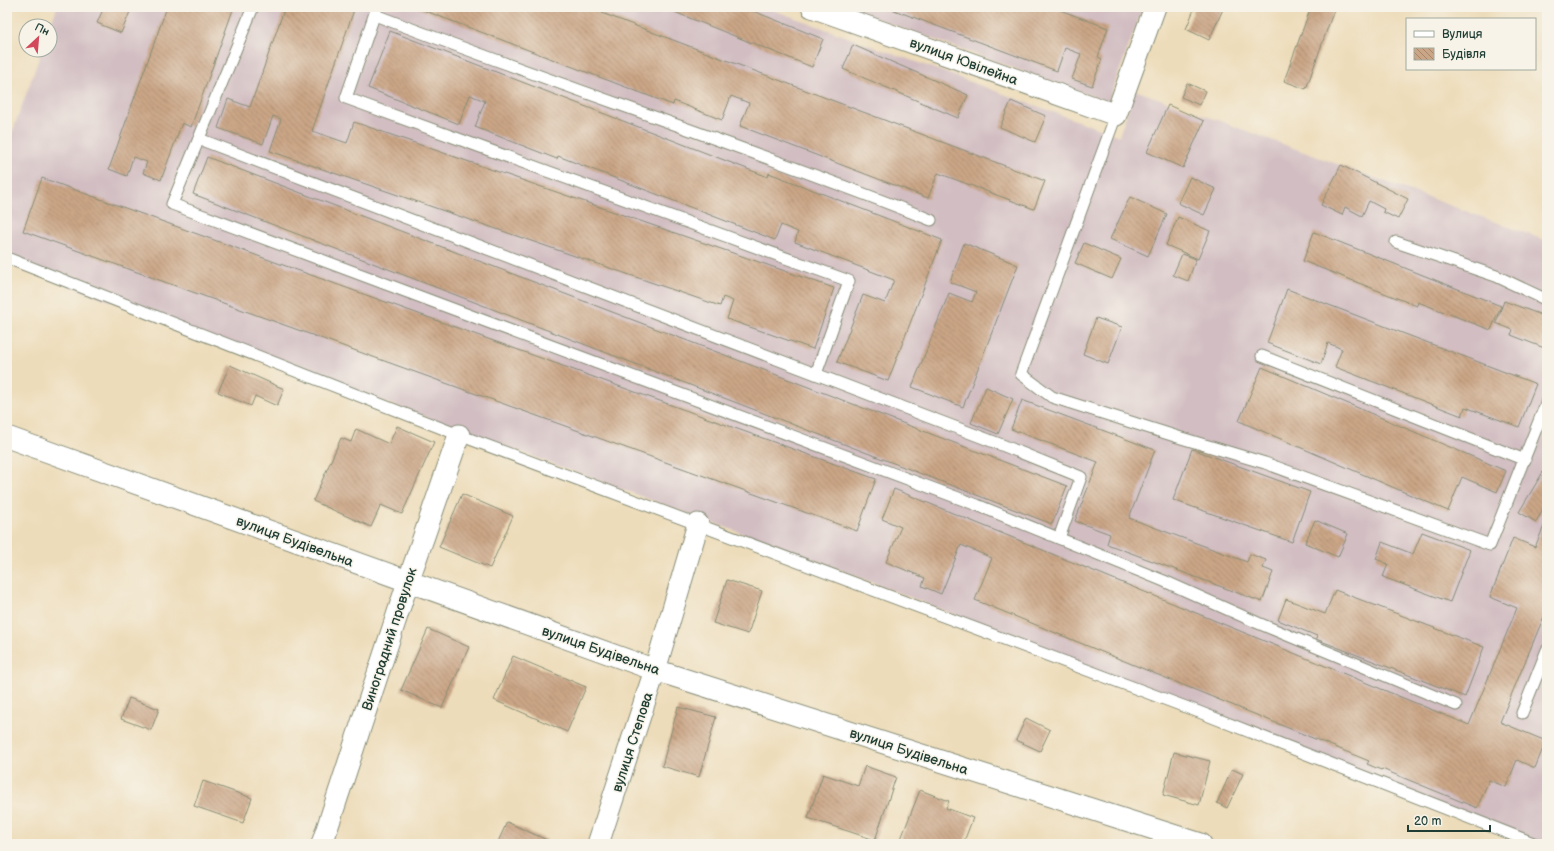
<svg xmlns="http://www.w3.org/2000/svg" width="1554" height="851" font-family="'Balsamiq Sans',sans-serif">
	<style>
		.industrial { fill: #d2bec2 }
		.building { fill: url(#building-back-hatch) }
		.lines { fill: none; stroke-linecap: round; stroke-linejoin: round }
		.lane-casing { stroke: #868c76; stroke-width: 13 }
		.street-casing { stroke: #868c76; stroke-width: 23 }
		.lane { stroke: #fff; stroke-width: 11 }
		.street { stroke: #fff; stroke-width: 21 }
		.labels { text-anchor: middle; stroke-width: 3; stroke-linejoin: round; paint-order: stroke }
		.street-label { font-size: 14px; fill: #1f3d34; stroke: #f7f3e8 }
	</style>
	<defs>
		<pattern id="building-back-hatch" width="6" height="6" patternUnits="userSpaceOnUse"><rect width="6" height="6" fill="#cba686"/><path d="M-1 5l2 2M0 0l6 6M5-1l2 2" fill="none" stroke="#a4886e"/></pattern>
	</defs>
	<rect width="100%" height="100%" fill="#f7f3e8"/>
	<filter id="ink" filterUnits="userSpaceOnUse"><feTurbulence type="fractalNoise" baseFrequency=".025" numOctaves="2"/><feDisplacementMap in="SourceGraphic" scale="8" xChannelSelector="R" yChannelSelector="G"/><feConvolveMatrix kernelMatrix="1 2 1 2 8 2 1 2 1" color-interpolation-filters="sRGB"/></filter>
	<filter id="wash" filterUnits="userSpaceOnUse"><feTurbulence type="fractalNoise" baseFrequency=".012" numOctaves="4" result="noise"/><feDisplacementMap in="SourceGraphic" scale="16" xChannelSelector="R" yChannelSelector="G"/><feGaussianBlur stdDeviation="0.9" result="paint"/><feColorMatrix in="noise" values="0 0 0 0 0 0 0 0 0 0 0 0 0 0 0 0 0 1.4 0 .05"/><feComposite in="paint" operator="in"/></filter>
	<g filter="url(#wash)">
		<rect width="100%" height="100%" fill="#eddcb9"/>
		<g class="industrial">
			<path d="M57,7H765L1119,136L1135,90L1547,241V844H1537L828,565L7,263V147L42,50H50V27Z"/>
			<path d="M844,7H1143L1108,102Z"/>
		</g>
		<g id="blocks">
			<g class="building">
				<path d="M104,7H132L121,33L97,23Z"/>
				<path d="M167,7H234L191,127L182,123L161,180L143,173L147,162L133,157L127,176L109,169Z"/>
				<path d="M285,7H355L312,131L347,143L354,122L834,288L813,349L727,319L733,301L723,297L720,306L270,151L281,119L273,116L263,144L218,128L228,99L250,107Z"/>
				<path d="M415,7H586L1045,181L1034,209L938,173L928,198L740,126L749,103L731,96L722,120L674,101L673,105Z"/>
				<path d="M662,7H743L823,39L812,67Z"/>
				<path d="M886,7H1052L1108,28L1098,57L1102,59L1092,86L1072,79L1081,54L1065,48L1057,71Z"/>
				<path d="M1195,7H1224L1209,40L1186,29Z"/>
				<path d="M1311,7H1335L1306,89L1284,81Z"/>
				<path d="M390,31L768,177L769,173L942,240L888,381L837,362L863,295L885,303L894,280L795,242L798,232L781,225L775,240L558,156L557,159L475,127L485,101L470,95L459,124L368,88Z"/>
				<path d="M853,45L968,95L958,118L843,69Z"/>
				<path d="M1187,83L1205,91L1199,105L1181,97Z"/>
				<path d="M1011,101L1046,116L1035,142L1000,127Z"/>
				<path d="M1168,105L1204,121L1183,168L1147,152Z"/>
				<path d="M207,157L1067,486L1052,524L193,194Z"/>
				<path d="M1341,165L1408,199L1398,219L1383,212L1384,209L1369,201L1362,216L1345,207L1342,215L1321,205Z"/>
				<path d="M1190,177L1216,189L1204,215L1178,203Z"/>
				<path d="M42,178L876,479L857,531L23,231Z"/>
				<path d="M1130,197L1167,214L1148,256L1110,239Z"/>
				<path d="M1178,217L1210,231L1198,259L1166,245Z"/>
				<path d="M1314,232L1501,306L1491,330L1418,302L1417,306L1303,261Z"/>
				<path d="M964,243L1018,265L963,407L912,387L949,293L972,302L976,292L950,282Z"/>
				<path d="M1084,243L1121,259L1112,279L1075,263Z"/>
				<path d="M1182,254L1196,259L1188,281L1173,275Z"/>
				<path d="M1287,289L1536,384L1519,427L1465,407L1462,416L1335,367L1342,349L1328,343L1321,364L1267,343Z"/>
				<path d="M1504,301L1547,317V349L1511,335L1513,330L1496,323Z"/>
				<path d="M1096,318L1122,327L1108,364L1083,354Z"/>
				<path d="M230,365L284,389L277,406L255,396L251,406L218,392Z"/>
				<path d="M1262,367L1506,471L1497,492L1462,477L1448,511L1239,421Z"/>
				<path d="M986,387L1013,399L998,434L971,423Z"/>
				<path d="M1022,400L1155,450L1129,518L1247,562L1250,554L1266,560L1263,568L1273,572L1262,602L1107,544L1110,534L1075,521L1098,462L1011,429Z"/>
				<path d="M397,426L434,442L402,514L381,505L371,527L313,501L341,438L351,442L356,429L389,444Z"/>
				<path d="M1192,449L1310,492L1292,542L1173,500Z"/>
				<path d="M1543,472L1547,474V502L1536,522L1519,512Z"/>
				<path d="M894,489L1469,725L1517,608L1490,597L1513,538L1535,547L1547,519V609L1500,722L1546,741L1535,768L1517,760L1506,787L1489,780L1477,808L1382,769L1381,770L1367,764L1369,761L975,600L992,558L961,545L941,594L922,586L925,578L886,562L901,527L882,519Z"/>
				<path d="M462,494L513,516L490,568L439,547Z"/>
				<path d="M1315,520L1348,534L1338,557L1305,543Z"/>
				<path d="M1422,532L1470,550L1450,602L1383,577L1388,564L1376,559L1382,542L1413,554Z"/>
				<path d="M727,580L762,591L748,634L713,623Z"/>
				<path d="M1335,590L1484,647L1465,697L1316,639L1317,636L1278,620L1286,599L1325,614Z"/>
				<path d="M428,629L469,647L442,708L401,690Z"/>
				<path d="M513,656L586,687L567,732L494,700Z"/>
				<path d="M129,698L159,709L151,730L121,719Z"/>
				<path d="M678,707L716,717L699,777L662,766Z"/>
				<path d="M1026,718L1050,730L1040,751L1016,740Z"/>
				<path d="M1174,752L1210,761L1199,805L1163,795Z"/>
				<path d="M865,766L896,777L875,840L808,818L823,774L858,786Z"/>
				<path d="M1232,769L1243,774L1227,808L1217,803Z"/>
				<path d="M203,781L252,798L243,823L194,806Z"/>
				<path d="M920,790L949,801L946,808L973,818L963,844H899Z"/>
				<path d="M507,822L547,840L546,844H497Z"/>
			</g>
		</g>
	</g>
	<g filter="url(#ink)">
		<use href="#blocks" fill-opacity="0" stroke="#868c76" stroke-width="1"/>
		<g class="lines">
			<defs>
				<g id="lane">
					<path d="M253,7L172,204L977,505L1164,581L1258,623L1456,705"/>
					<path d="M377,7L346,98L849,281L816,374"/>
					<path d="M375,15C560,86 748,147 931,220"/>
					<path d="M1116,115L1021,374L1052,397L1178,437L1265,463L1490,545L1547,401"/>
					<path d="M199,139L1002,445L1081,477L1059,538"/>
					<path d="M1396,242L1496,276L1547,300"/>
					<path d="M7,258L459,435L1199,712L1536,844"/>
					<path d="M1262,356L1525,460"/>
					<path d="M1522,713L1547,650"/>
				</g>
				<g id="street">
					<path d="M812,7L1116,115L1155,7"/>
					<path d="M7,437L655,670L1201,844"/>
					<path d="M322,844L408,582L459,435"/>
					<path d="M598,844L655,670L698,524"/>
				</g>
			</defs>
			<use href="#lane" class="lane-casing"/>
			<use href="#street" class="street-casing"/>
			<use href="#lane" class="lane"/>
			<use href="#street" class="street"/>
		</g>
	</g>
	<g class="labels">
		<g class="street-label">
			<text transform="translate(964 61) rotate(20)" y="5">вулиця Ювілейна</text>
			<text transform="translate(295 541) rotate(20)" y="5">вулиця Будівельна</text>
			<text transform="translate(389 639) rotate(-72)" y="5">Виноградний провулок</text>
			<text transform="translate(601 650) rotate(19)" y="5">вулиця Будівельна</text>
			<text transform="translate(632 742) rotate(-72)" y="5">вулиця Степова</text>
			<text transform="translate(909 751) rotate(18)" y="5">вулиця Будівельна</text>
		</g>
	</g>
	<rect width="1554" height="851" fill="none" stroke="#f7f3e8" stroke-width="24"/>
	<rect x="1406" y="18" width="130" height="52" fill="#f7f3e8" stroke="#a1aaa0"/>
	<rect x="1414" y="31" width="20" height="6" fill="#ffffff" stroke="#a1aaa0"/>
	<text x="1442" y="38" font-size="12" fill="#1f3d34">Вулиця</text>
	<rect x="1414" y="48" width="20" height="12" fill="url(#building-back-hatch)" stroke="#a1aaa0"/>
	<text x="1442" y="58" font-size="12" fill="#1f3d34">Будівля</text>
	<g transform="translate(38 38) rotate(26)"><circle r="19" fill="#f7f3e8" stroke="#a1aaa0"/>
	<path d="M0-3L7 15L0 10L-7 15Z" fill="#d1495b"/>
	<text y="-6" font-size="11" font-weight="bold" text-anchor="middle" fill="#1f3d34">Пн</text>
	</g>
	<path d="M1408 825v6h82v-6" fill="none" stroke="#1f3d34" stroke-width="2"/>
	<text x="1414" y="825" font-size="12" fill="#1f3d34" stroke="#f7f3e8" stroke-width="3" paint-order="stroke">20 m</text>
</svg>
